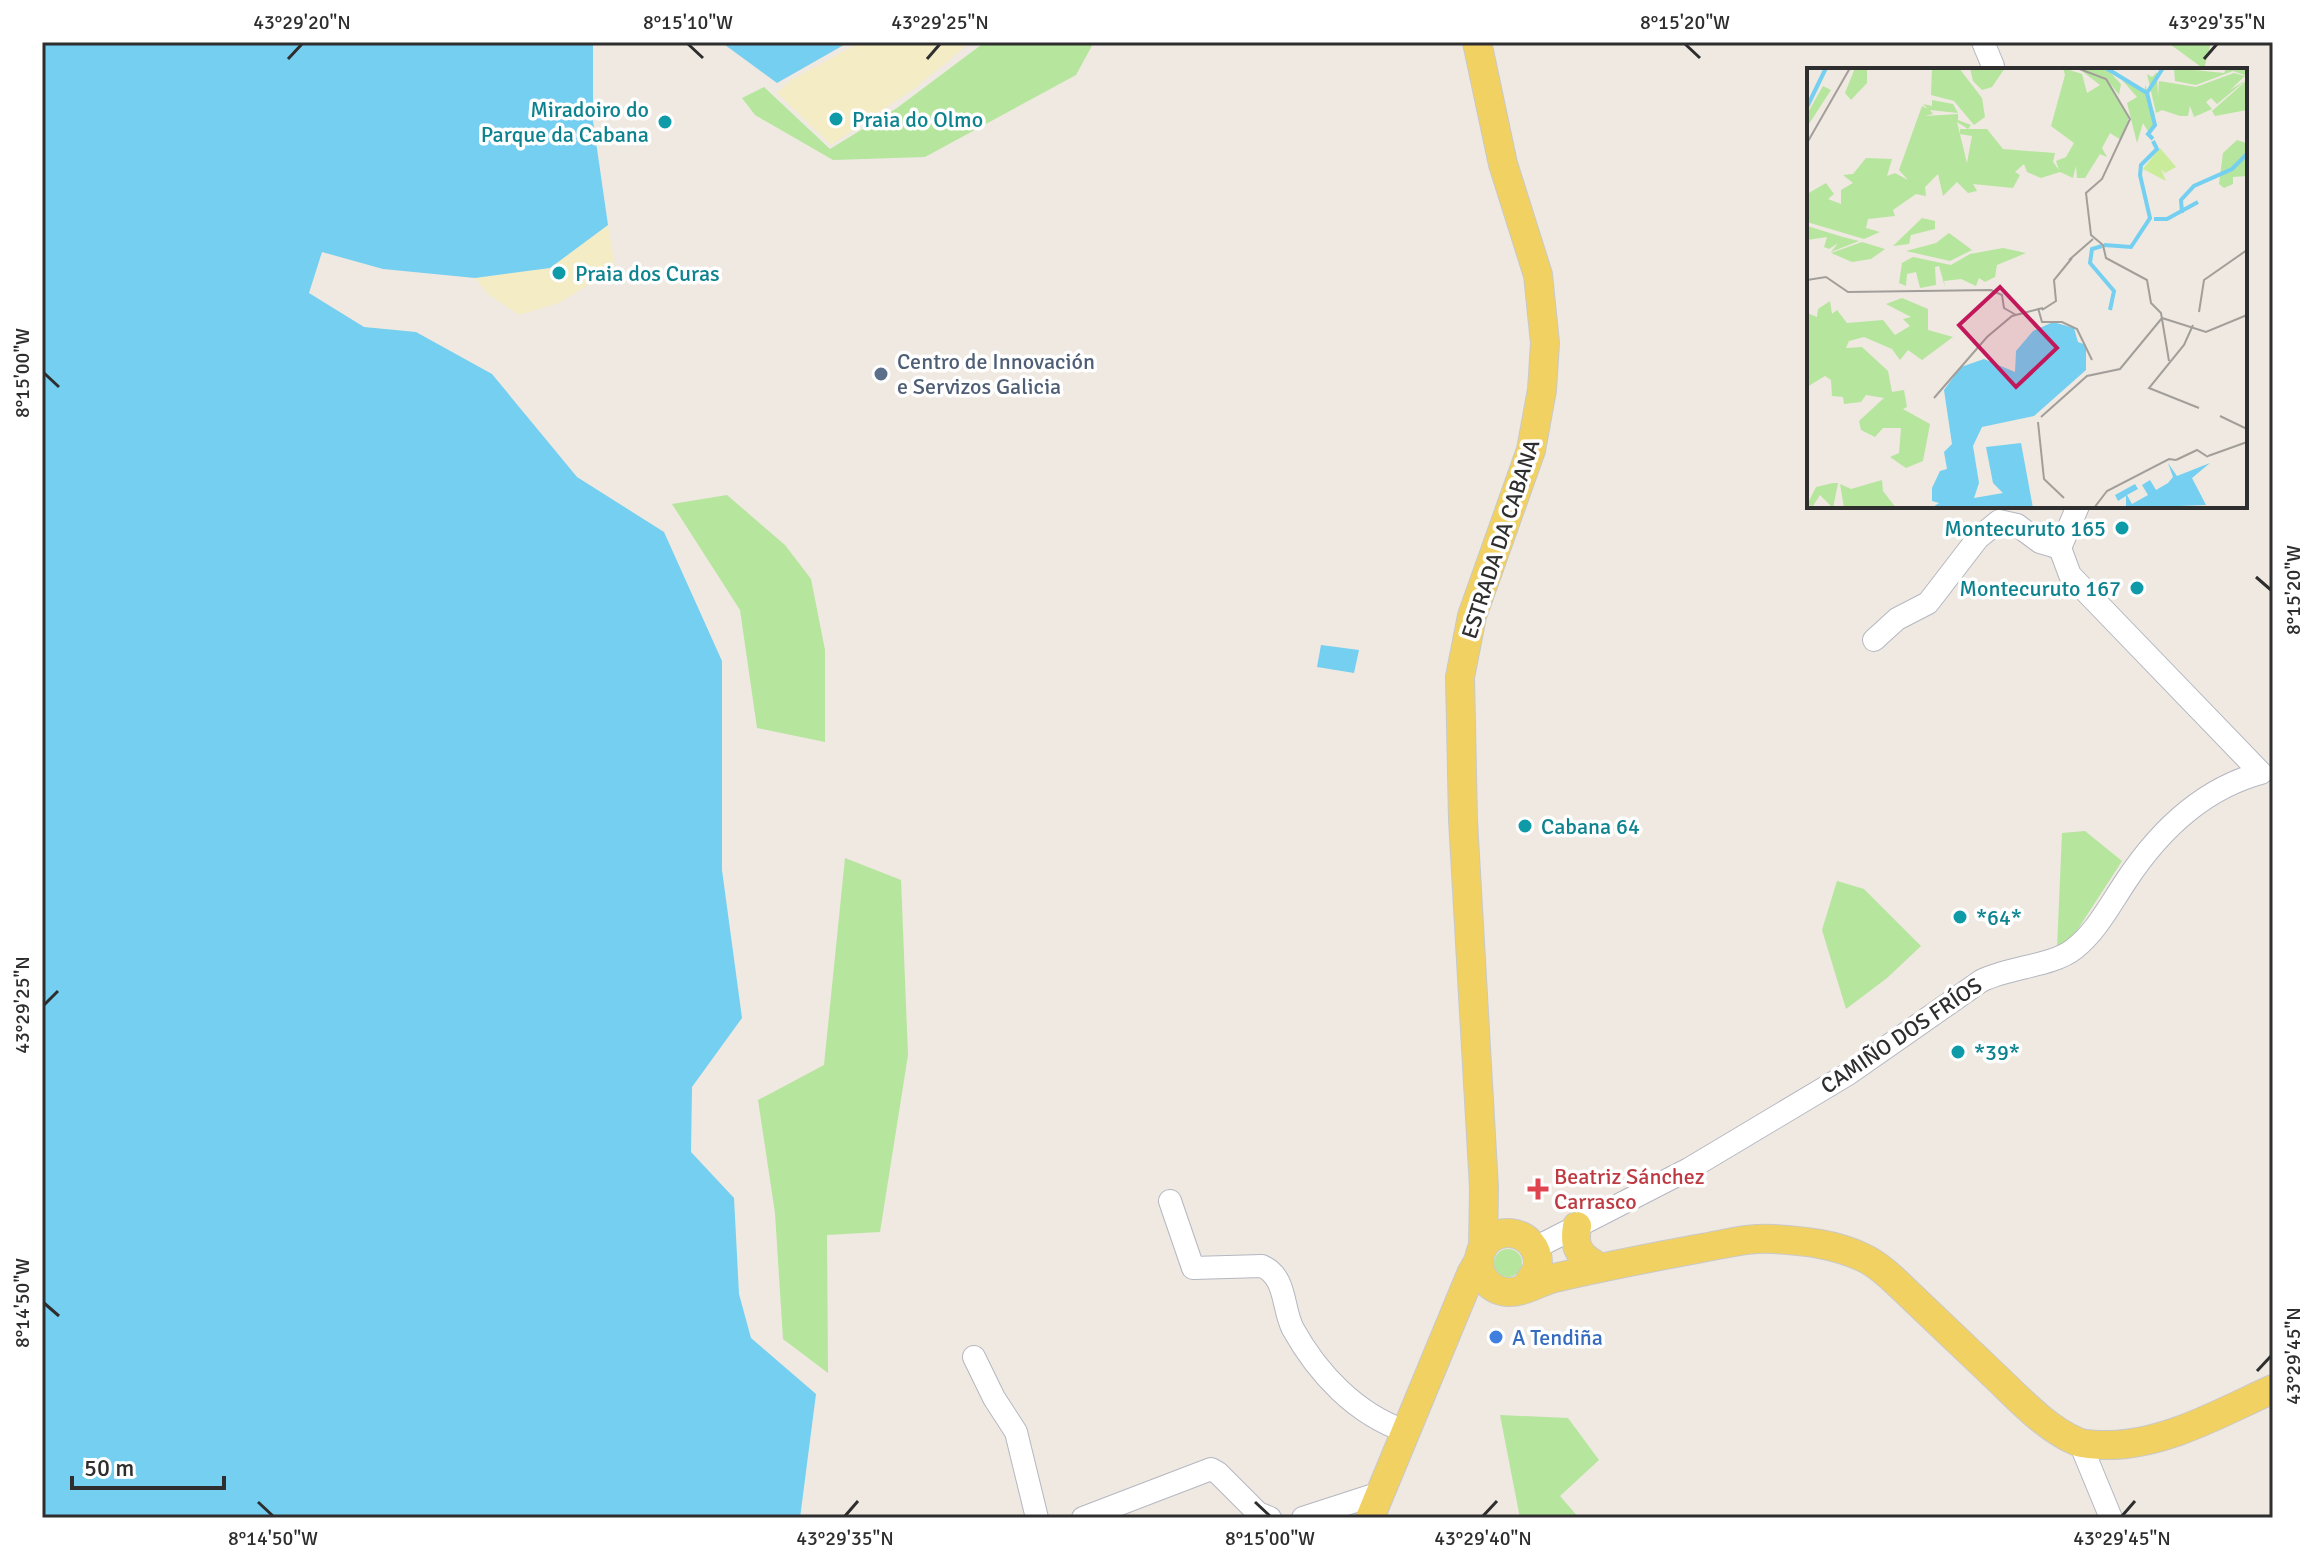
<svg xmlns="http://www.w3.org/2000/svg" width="2315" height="1560" font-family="Signika,sans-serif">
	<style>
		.green { fill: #b6e59e }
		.sand { fill: #f3ecc5 }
		.water { fill: #75cff0 }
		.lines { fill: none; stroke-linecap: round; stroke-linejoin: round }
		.minor-casing { stroke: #b4b7c1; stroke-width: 24 }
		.major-casing { stroke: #c9c9c9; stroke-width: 30 }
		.minor { stroke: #fff; stroke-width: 22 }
		.major { stroke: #f2d163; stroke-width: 28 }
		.ticks { fill: none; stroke: #2e2e2e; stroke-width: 3 }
		.culture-dot { fill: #0f9aa8; stroke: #fff; stroke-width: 3 }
		.service-dot { fill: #5c6f8a; stroke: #fff; stroke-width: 3 }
		.health-dot { fill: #e0444e; stroke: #fff; stroke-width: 3 }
		.shop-dot { fill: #3f7fe0; stroke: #fff; stroke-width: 3 }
		.labels { text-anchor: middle; stroke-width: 7; stroke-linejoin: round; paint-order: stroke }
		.culture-label { font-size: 22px; fill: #0d838f; stroke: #fff; text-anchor: start }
		.service-label { font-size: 22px; fill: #4e5e75; stroke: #fff; text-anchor: start }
		.street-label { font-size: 22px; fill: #2e2e2e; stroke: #fff }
		.health-label { font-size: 22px; fill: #be3a42; stroke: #fff; text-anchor: start }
		.shop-label { font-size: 22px; fill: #366cbe; stroke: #fff; text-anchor: start }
		.inset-river { fill: none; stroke: #75cff0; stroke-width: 4 }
		.inset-road { fill: none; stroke: #a29e99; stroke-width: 2 }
		.view { fill: #c2185b; fill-opacity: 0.15; stroke: #c2185b; stroke-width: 4 }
		.inset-edge { fill: none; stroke: #2e2e2e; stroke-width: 4 }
		.neatline { fill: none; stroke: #2e2e2e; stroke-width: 3 }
		.ticks-label { font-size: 20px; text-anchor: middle; fill: #2e2e2e }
	</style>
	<rect width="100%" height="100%" fill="#efe9e1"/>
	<g class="green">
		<path d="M985,42H1094L1076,75L925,157L833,160L755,115L742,98L764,87L830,149L897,108Z"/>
		<path d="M2167,42H2211L2204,69Z"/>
		<path d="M727,495L785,545L811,579L825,650V742L757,728L740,610L672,504Z"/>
		<path d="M2085,831L2122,861L2074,935L2057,949L2062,833Z"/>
		<path d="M845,858L901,880L908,1055L880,1232L827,1235L828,1373L783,1339L775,1213L758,1100L824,1065Z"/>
		<path d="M1837,881L1864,889L1921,946L1887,978L1846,1009L1822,930Z"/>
		<circle cx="1508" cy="1263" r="14"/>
		<path d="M1500,1415L1568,1418L1599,1460L1560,1496L1579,1518H1520Z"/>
	</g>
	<g class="sand">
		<path d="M861,42H971L915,88L831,145L777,93L791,80Z"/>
		<path d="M608,225L615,268L559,303L519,315L488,294L475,278L550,268Z"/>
	</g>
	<g class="water">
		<path d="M42,42H593V121L608,225L550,268L475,278L383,269L322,252L309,293L364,327L416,332L492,374L577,477L664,532L722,661V870L742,1018L692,1087L691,1152L734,1198L739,1294L751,1338L816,1394L800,1518H42Z"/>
		<path d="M721,42H849L777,83Z"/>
		<path d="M1321,645L1359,650L1354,673L1317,667Z"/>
	</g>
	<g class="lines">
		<defs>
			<g id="minor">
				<path d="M1983,42L1993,66"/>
				<path d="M1874,640L1897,619L1928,603L1978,538L1999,521L2017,525L2040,542L2060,548"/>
				<path d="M1170,1201L1193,1268L1262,1266C1287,1277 1282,1308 1293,1329C1318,1374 1356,1414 1405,1431"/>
				<path d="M1535,1248L1689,1169L1848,1074L1981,981C2008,967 2053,966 2074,949C2096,932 2110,905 2126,881C2159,831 2202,789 2261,773L2070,575L2060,548L2078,506"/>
				<path d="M974,1357L994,1398L1016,1432L1037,1518"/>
				<path d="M2080,1443L2111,1518"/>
				<path d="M1083,1518L1211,1469L1218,1473L1258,1513L1270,1518"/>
				<path d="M1303,1518L1380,1493"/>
			</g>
			<g id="major">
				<path d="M1477,42L1503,164L1538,275L1545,343L1542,390L1531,450L1472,616L1460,677L1463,820L1484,1188L1483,1247"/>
				<path d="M1577,1226C1574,1244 1577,1254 1593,1263"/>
				<path d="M1526,1287L1538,1268C1541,1225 1483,1221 1479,1260C1478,1277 1491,1291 1508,1292C1522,1293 1540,1282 1554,1278C1603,1267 1653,1257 1702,1248C1726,1244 1750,1237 1774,1239C1805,1241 1834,1244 1862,1257C1882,1266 1899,1285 1914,1299C1942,1326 1970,1352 1997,1378C2021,1401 2047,1429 2078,1442C2086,1445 2099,1445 2108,1445C2165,1445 2222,1412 2273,1389"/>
				<path d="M1370,1518L1471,1274L1479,1260"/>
			</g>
		</defs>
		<use href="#minor" class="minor-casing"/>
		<use href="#major" class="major-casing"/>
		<use href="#minor" class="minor"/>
		<use href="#major" class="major"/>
	</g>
	<path class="ticks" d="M688,44L703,58M1685,44L1700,58M288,59L302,44M927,59L940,44M2204,59L2217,44M44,373L59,387M2256,577L2271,590M44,1005L58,991M44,1303L59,1316M2257,1371L2271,1356M258,1502L273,1516M1255,1502L1270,1516M845,1516L858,1501M1483,1516L1497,1501M2122,1516L2135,1501"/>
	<g class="culture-dot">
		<circle cx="836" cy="119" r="8"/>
		<circle cx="665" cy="122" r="8"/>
		<circle cx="559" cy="273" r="8"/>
		<circle cx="2122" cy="528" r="8"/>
		<circle cx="2137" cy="588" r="8"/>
		<circle cx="1525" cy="826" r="8"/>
		<circle cx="1960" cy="917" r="8"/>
		<circle cx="1958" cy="1052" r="8"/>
	</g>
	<circle class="service-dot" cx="881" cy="374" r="8"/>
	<path class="health-dot" d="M1534 1177h8v8h8v8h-8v8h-8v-8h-8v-8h8z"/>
	<circle class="shop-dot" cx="1496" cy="1337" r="8"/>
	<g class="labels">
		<g class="culture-label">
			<text x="649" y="117" text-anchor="end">Miradoiro do<tspan x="649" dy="25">Parque da Cabana</tspan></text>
			<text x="852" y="127">Praia do Olmo</text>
			<text x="575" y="281">Praia dos Curas</text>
			<text x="2106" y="536" text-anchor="end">Montecuruto 165</text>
			<text x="2121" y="596" text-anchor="end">Montecuruto 167</text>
			<text x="1541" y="834">Cabana 64</text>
			<text x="1976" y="925">*64*</text>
			<text x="1974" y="1060">*39*</text>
		</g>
		<g class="service-label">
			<text x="897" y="369">Centro de Innovación<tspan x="897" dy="25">e Servizos Galicia</tspan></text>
		</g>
		<g class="street-label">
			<text transform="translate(1500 539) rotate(-72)" y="8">ESTRADA DA CABANA</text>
			<text transform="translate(1901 1035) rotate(-34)" y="8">CAMIÑO DOS FRÍOS</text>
		</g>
		<g class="health-label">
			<text x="1554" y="1184">Beatriz Sánchez<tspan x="1554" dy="25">Carrasco</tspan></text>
		</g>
		<g class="shop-label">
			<text x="1512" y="1345">A Tendiña</text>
		</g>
	</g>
	<g transform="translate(1807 68)">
		<rect width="440" height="440" fill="#efe9e1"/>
		<path d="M48,0H60V15L44,32L38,25ZM125,0H152L175,30L178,49L167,57L147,33L124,27ZM163,0H198L185,19L175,22L166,13ZM256,0L275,6L280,25L293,17L271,0H299L314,16L312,27L303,15L322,49L314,72L303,65L295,80L300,89L293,86L278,110H270L269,98L266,110L253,104L234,110L220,104L217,96L208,104L213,107L206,120L166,116L170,123L161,125L150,114L136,128L131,106L118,119L119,128L109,126L86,142L88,148L61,151L59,160L73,164L57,171L0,154V126L19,115L27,126L21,131L34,136V122L46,115L36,107L46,106L59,90L85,91L80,108L88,105L101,112L92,102L115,38L121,41L116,36L125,38V32L146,36L151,45L123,42L126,46L118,48L151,46V52L164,57L161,61L150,54L160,95L165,68L153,66V61H180L196,81L248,85L246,94L252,102L249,93L259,89L267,75L244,58L258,7ZM367,0L417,5L419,1L413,0H440V8L426,3L389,17L368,13ZM350,4L351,29L352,13L389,19L427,5L438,8L423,22L439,12L410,36L404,30L399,34L405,41L387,49L383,38L381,48H373L355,42L349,45L340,6L345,9ZM315,12L337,22L339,17L341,37L347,43L349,58L342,65L336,55L330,75L320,35L330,29ZM440,12V42L408,48L405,43ZM16,18L24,22L0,59V46ZM440,67V108L426,109V116L417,120L412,116L416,85L430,72L439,75ZM115,150L128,153V161L104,167L102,176L86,178ZM0,158L36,169L52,173L24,184L31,175L22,181L17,179L20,169L0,172ZM142,165L165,182L143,193L99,183L129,175ZM55,174L78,181L64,191L45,194L24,185ZM196,180L219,185L190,197L188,209L178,214L172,210L169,218L154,211L137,213L138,219L132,198L128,199L129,217L113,220L109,204L100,206L99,218L92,215L95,195L106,189L144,197L163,186ZM95,230L121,241V262L146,269L115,292L101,282L93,292L85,281L57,269L42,273L39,280L55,279L81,303L85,324L97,322L100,339L96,341L123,356L116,393L99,400L83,389L92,385L94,360H76L68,369L54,362L52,353L77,330L59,327L54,334L37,336L36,329L25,328L24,312L18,308L0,319V245L10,249L11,241L23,233L25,246L30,242L40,255L76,252L88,267L103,258L96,251L104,249L79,236ZM75,412L76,423L89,440H37L33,416L44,421ZM26,415H31L26,440L13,427L6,438L0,437L9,419Z" fill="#b6e59e"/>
		<path d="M353,80L369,99L358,105L354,101L359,113L336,101Z" fill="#c9ec9a"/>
		<path d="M246,254L267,260L271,274L279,277V302L227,348L175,359L166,378L172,415L167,430L196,425L186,415L179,379L214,375L226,440L126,439L132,435L125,433V420L133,403L140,401L137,384L145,376L137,322L154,299L177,291L208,304L209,283L226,263ZM361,395L370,408L403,395L385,410L399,437L319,440V428L311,433L308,427L328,416L331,421L320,427L325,436L341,427L335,417L343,412L349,422L361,415L366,409Z" fill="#75cff0"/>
		<path class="inset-river" d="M299,0L340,25M340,25L348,57L341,66L346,71M340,25L356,0M0,39L19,0M375,145L374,132L387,118L425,101L440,86M347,151H360L391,134M297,177L324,179L343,150L333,107L334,97L350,81L346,73M295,178L285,181L283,195L307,223L303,242"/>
		<path class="inset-road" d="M270,0L299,11L323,51L295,111L279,125L284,167L296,177L299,190L340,212L344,235L354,245L362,293M0,75L43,0M262,192L286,171M0,212L19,209L41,224L184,222L195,227L197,240L209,247M231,240L235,254H255L270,261L285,292M235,242L249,233L247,212L265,190M392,244L397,212L440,182M386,257L377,277L342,320L392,340M127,330L180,269L205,248L236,240M413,348L440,361M234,349L280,308L313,301L355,250L399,264L440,247M231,354L237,411L257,430M401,388L440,374M369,392L390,382L401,389M287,440L300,423L362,391L369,392"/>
		<path class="view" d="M193,219L250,280L209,319L152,257Z"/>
		<rect width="440" height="440" class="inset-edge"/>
	</g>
	<rect width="2315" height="1560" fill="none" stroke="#ffffff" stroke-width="88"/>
	<path d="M72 1476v12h152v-12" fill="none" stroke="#2e2e2e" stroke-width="4"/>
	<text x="84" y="1476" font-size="24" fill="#2e2e2e" stroke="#ffffff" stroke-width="6" paint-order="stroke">50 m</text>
	<rect x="44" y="44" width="2227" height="1472" class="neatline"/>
	<g class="ticks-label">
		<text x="302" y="29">43°29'20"N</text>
		<text x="688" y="29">8°15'10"W</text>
		<text x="940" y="29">43°29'25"N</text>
		<text x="1685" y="29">8°15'20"W</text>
		<text x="2217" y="29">43°29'35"N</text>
		<text transform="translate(22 373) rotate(-90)" y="7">8°15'00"W</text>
		<text transform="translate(2293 590) rotate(-90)" y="7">8°15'20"W</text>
		<text transform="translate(22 1005) rotate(-90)" y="7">43°29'25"N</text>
		<text transform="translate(22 1303) rotate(-90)" y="7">8°14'50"W</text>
		<text transform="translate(2293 1356) rotate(-90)" y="7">43°29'45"N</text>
		<text x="273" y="1545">8°14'50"W</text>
		<text x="845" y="1545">43°29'35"N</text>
		<text x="1270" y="1545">8°15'00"W</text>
		<text x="1483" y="1545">43°29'40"N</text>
		<text x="2122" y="1545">43°29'45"N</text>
	</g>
</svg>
